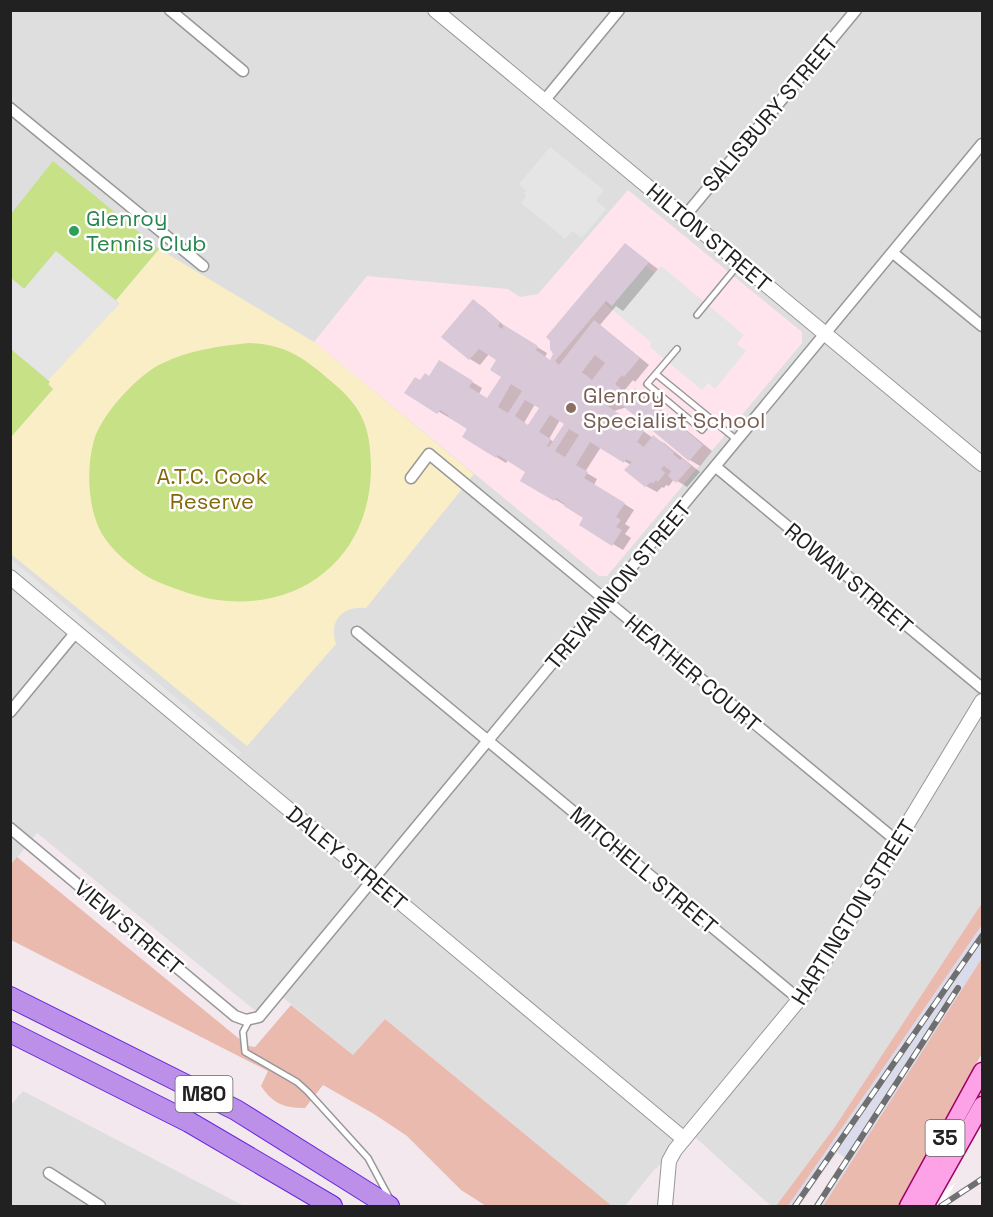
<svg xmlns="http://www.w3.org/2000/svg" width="993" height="1217" font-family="'Space Grotesk',sans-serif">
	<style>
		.residential { fill: #dfdedf }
		.industrial { fill: #dadceb }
		.education { fill: #ffe4ed }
		.grass { fill: #ebbaaf }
		.park { fill: #faeec7 }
		.pitch { fill: #c6e186 }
		.parking { fill: #e5e5e5 }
		.pier { fill: #fff }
		.shadow { fill: #0003; fill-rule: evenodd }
		.building { fill: #d9c8d7; fill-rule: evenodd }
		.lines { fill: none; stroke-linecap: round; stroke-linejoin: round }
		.service-casing { stroke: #989898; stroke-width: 8 }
		.minor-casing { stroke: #989898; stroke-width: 13 }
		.tertiary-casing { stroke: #989898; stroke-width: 16 }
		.primary-casing { stroke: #9f0068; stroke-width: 19 }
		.motorway-casing { stroke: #6527dd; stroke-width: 22 }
		.service { stroke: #fff; stroke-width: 5 }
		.minor { stroke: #fff; stroke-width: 10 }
		.tertiary { stroke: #fff; stroke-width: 14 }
		.primary { stroke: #fda2e6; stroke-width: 16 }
		.motorway { stroke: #bc90e9; stroke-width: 20 }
		.rail-casing { stroke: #6f6f6f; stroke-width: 6 }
		.rail { stroke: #fff; stroke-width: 4; stroke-dasharray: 11; stroke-linecap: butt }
		.leisure-dot { fill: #2e9e5b; stroke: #fff; stroke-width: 2 }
		.education-dot { fill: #8d6e63; stroke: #fff; stroke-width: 2 }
		.labels { text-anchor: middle; stroke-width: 5; stroke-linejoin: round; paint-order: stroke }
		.shield { fill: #fff; stroke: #646464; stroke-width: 1.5 }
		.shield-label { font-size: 21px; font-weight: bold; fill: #212121 }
		.street-label { font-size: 22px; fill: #212121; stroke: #fff }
		.leisure-label { font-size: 22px; fill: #27864d; stroke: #fff; text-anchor: start }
		.education-label { font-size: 22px; fill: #785e54; stroke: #fff; text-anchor: start }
		.park-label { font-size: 22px; fill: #84670b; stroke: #fff }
	</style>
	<rect width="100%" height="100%" fill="#f2e8ee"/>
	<g class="residential">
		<path d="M11,11H982V903L834,1128L776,1206H771L694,1136L654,1170L625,1206H612L385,1019L353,1055L275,991L257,1012L37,833L11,865Z"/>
		<path d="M23,1091L244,1206H11V1105Z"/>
	</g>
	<path class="industrial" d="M982,925V958L823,1206H814L845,1158L837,1152L799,1206H788Z"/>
	<path class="education" d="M628,190L802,332V343L607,576H599L314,342L367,276L508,289L520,297L538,294Z"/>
	<g class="grass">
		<path d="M17,857L248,1046L255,1047L291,1005L353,1055L385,1019L612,1206H486L461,1190L407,1136L374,1114L323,1085L305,1108C284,1108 273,1104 261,1086L268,1071L11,940L10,865Z"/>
		<path d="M982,903V925L788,1206H776L834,1128Z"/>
		<path d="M982,958V1053L900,1206H823Z"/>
	</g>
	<path class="park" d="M159,249L314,342L474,474L366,608C343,605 328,621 336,644L247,746L11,554V437L53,389L48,384L50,382L48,380L119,304L116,300Z"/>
	<g class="pitch">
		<path d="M53,161L159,249L116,300L56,251L24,289L11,278V214Z"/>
		<path d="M249,343C284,345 300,355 326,377C361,405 371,424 371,470C369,574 275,625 182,591C171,587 159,583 148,577C132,567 112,551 102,534C87,508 86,465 95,437C104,412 138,375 161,364C188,350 220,346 249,343Z"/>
		<path d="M11,349L50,382L48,384L53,389L11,437Z"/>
	</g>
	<g class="parking">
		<path d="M550,147L604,190L596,200L606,209L582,238L572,231L565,239L521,203L526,196L524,193L526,191L519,184Z"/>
		<path d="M56,251L119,304L48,380L11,349V278L24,289Z"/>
		<path d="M639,261L655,273L661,266L744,335L738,342V345L746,351L715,389L708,383L702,390L650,347L651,342L604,303Z"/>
		<path d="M11,559L242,753L237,757L11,568Z"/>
	</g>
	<path class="pier" d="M956,1182L943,1206H923L953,1185Z"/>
	<path class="shadow" d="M625,245L658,269L623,311L616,306L600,325L649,365L635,382L633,380L624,391L631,396L635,390L645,396L712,451L700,466L690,460L627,407L614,411L653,438L664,443L700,472L687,487L674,479L669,486L666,485L664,488L662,487L657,492L646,486L631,465L601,447L585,472L597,479L594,485L634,510L625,524L630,527L625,534L631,538L623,550L581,525L585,517L522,480L527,472L508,460L506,463L464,437L469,429L406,393L430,378L439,362L482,388L479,394L488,400L503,377L498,360L489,354L480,365L470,359L473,301L483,307L509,330L547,353L545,357L551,361ZM535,404L541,408L529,427L524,423ZM560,420L566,423L554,442L549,439Z"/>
	<path class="building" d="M625,243L649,262L612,306L606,301L555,361L559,365L594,320L640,358L624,377L622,375L615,384L629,396L635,388L703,445L689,461L618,402L606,405L644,431L637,442L644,447L653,435L674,452L673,454L680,460L683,458L691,466L676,483L668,476L671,471L664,466L661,469L665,473L658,482L656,480L653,484L651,482L645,487L624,470L632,462L626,459L624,463L590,442L576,465L588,472L584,478L625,503L616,517L621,520L616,527L622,530L612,546L579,525L583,518L564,506L565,504L556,498L554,501L520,481L525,472L498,455L496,458L462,437L467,429L448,417L449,416L440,410L437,414L404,393L415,377L420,380L425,373L429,376L439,360L473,381L469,387L487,398L501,377L490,370L496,360L479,349L469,360L441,337L473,299L500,322L498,326L502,329L504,325L538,346L536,350L550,360L553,354L550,349V341L546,337ZM595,355L605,363L592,380L582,372ZM511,384L522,391L508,413L498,407ZM525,400L539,408L528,425L515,416ZM550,415L564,424L549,447L547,446L551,439L539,432ZM569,429L579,435L565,457L555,451Z"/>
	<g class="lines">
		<defs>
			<g id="service">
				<path d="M697,315L739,264"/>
				<path d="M677,349L647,384L702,430L711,419"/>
				<path d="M656,374L738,441"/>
				<path d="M249,1021L243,1032L245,1052L297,1082L308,1092L368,1158L390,1199"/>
			</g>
			<g id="minor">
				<path d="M170,10L243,71"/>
				<path d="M544,101L619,10"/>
				<path d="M10,108L203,266"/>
				<path d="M685,216L856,10"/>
				<path d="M893,253L982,326"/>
				<path d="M716,467L982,688"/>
				<path d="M411,478L429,454L898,842"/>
				<path d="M357,632L800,1000"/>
				<path d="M10,712L76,632"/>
				<path d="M10,828L235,1016L246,1020L259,1017L982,144"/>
				<path d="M49,1173L100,1206"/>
			</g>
			<g id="tertiary">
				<path d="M435,10L982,464"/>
				<path d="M10,577L684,1139"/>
				<path d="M665,1206L669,1161L675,1150L807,990L982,701"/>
			</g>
			<g id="primary">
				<path d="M908,1206L982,1071"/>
				<path d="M925,1206L982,1105"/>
			</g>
			<g id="motorway">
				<path d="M10,997L236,1110L389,1206"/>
				<path d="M10,1032L189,1122L332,1206"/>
			</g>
		</defs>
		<use href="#service" class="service-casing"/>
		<use href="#minor" class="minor-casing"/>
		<use href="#tertiary" class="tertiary-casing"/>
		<use href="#primary" class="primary-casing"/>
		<use href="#motorway" class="motorway-casing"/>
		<use href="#service" class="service"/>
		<use href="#minor" class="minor"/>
		<use href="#tertiary" class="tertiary"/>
		<use href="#primary" class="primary"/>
		<use href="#motorway" class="motorway"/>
		<defs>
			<g id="rail">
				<path d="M795,1206L982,936"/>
				<path d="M817,1206L958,988"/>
				<path d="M941,1206L982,1179"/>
			</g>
		</defs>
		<use href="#rail" class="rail-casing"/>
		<use href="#rail" class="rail"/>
	</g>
	<circle class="leisure-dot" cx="74" cy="231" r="6"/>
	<circle class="education-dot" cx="571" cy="408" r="6"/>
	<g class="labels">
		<g class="shield">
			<rect x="175.5" y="1076" width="57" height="36" rx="4.5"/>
			<rect x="925.5" y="1120" width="39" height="36" rx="4.5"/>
		</g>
		<g class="shield-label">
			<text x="204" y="1101">M80</text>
			<text x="945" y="1145">35</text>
		</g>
		<g class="street-label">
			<text transform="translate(770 113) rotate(-50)" y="8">SALISBURY STREET</text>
			<text transform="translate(709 237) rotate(40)" y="8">HILTON STREET</text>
			<text transform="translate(849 578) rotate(40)" y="8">ROWAN STREET</text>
			<text transform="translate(618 585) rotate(-50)" y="8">TREVANNION STREET</text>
			<text transform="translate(693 673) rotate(40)" y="8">HEATHER COURT</text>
			<text transform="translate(347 858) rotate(40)" y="8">DALEY STREET</text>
			<text transform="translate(644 870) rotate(40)" y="8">MITCHELL STREET</text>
			<text transform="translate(853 912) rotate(-58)" y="8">HARTINGTON STREET</text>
			<text transform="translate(129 927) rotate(40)" y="8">VIEW STREET</text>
		</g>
		<g class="leisure-label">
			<text x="86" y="226">Glenroy<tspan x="86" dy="25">Tennis Club</tspan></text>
		</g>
		<g class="education-label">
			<text x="583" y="403">Glenroy<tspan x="583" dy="25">Specialist School</tspan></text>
		</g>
		<g class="park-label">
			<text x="212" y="484">A.T.C. Cook<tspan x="212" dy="25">Reserve</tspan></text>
		</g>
	</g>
	<rect width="993" height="1217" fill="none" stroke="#212121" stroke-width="24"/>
</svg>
